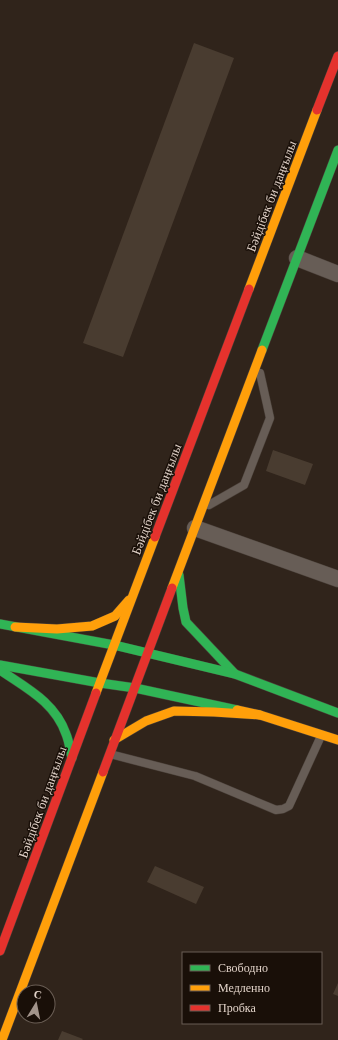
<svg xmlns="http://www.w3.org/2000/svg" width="338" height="1040" font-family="'Times New Roman',serif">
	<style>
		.building { fill: #493c30 }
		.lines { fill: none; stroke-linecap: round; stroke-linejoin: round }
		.lane-casing { stroke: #4b413a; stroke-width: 9 }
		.street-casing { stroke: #4b413a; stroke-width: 17 }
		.fast-casing { stroke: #4b413a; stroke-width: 10 }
		.slow-casing { stroke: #4b413a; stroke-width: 10 }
		.jam-casing { stroke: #4b413a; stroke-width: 10 }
		.lane { stroke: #675d56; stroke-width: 8 }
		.street { stroke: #675d56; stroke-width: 16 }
		.fast { stroke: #30b455; stroke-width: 9 }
		.slow { stroke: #ff9f0a; stroke-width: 9 }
		.jam { stroke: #e5322d; stroke-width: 9 }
		.labels { text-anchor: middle; stroke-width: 3; stroke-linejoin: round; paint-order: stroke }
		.street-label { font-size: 13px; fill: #e0d1c7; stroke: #190f08 }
	</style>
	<rect width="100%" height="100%" fill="#30241b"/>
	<g class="building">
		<path d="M194,43L234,58L123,357L83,343Z"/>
		<path d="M273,450L313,464L305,485L266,471Z"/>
		<path d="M155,866L204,887L196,904L147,882Z"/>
		<path d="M338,983V996L333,994Z"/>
		<path d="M62,1031L83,1039L82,1040H58Z"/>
	</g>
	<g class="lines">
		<defs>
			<g id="lane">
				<path d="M209,505L244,485L270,418L260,373"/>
				<path d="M110,754L195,776L276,810L283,809L289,806L321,736"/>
			</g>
			<g id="street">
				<path d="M297,258L338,274"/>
				<path d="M195,528L338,579"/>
			</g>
			<g id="fast">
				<path d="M262,350L338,150"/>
				<path d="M179,575L183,608L186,622L235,674"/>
				<path d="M0,624L114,645L235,674L338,713"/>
				<path d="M0,665L100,683L135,688L237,710"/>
				<path d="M0,670C26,688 55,702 66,734C69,741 70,750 72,758"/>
			</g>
			<g id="slow">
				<path d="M249,289L317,110"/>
				<path d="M172,588L262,350"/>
				<path d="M15,627L57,629L92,626L115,616L129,600"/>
				<path d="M96,693L155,537"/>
				<path d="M237,710L260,715L338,740"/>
				<path d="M114,740L146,721L174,711L214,712L260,715"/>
				<path d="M2,1040L103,772"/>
			</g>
			<g id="jam">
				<path d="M317,110L338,56"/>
				<path d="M155,537L249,289"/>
				<path d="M103,772L172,588"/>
				<path d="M0,951L96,693"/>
			</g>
		</defs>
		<use href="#lane" class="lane-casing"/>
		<use href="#street" class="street-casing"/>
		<use href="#fast" class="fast-casing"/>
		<use href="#slow" class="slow-casing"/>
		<use href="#jam" class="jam-casing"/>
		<use href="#lane" class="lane"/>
		<use href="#street" class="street"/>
		<use href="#fast" class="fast"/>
		<use href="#slow" class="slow"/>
		<use href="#jam" class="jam"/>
	</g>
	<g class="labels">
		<g class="street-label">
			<text transform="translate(271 196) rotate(-69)" y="5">Бәйдібек би даңғылы</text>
			<text transform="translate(156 499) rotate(-69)" y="5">Бәйдібек би даңғылы</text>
			<text transform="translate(42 802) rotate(-70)" y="5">Бәйдібек би даңғылы</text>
		</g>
	</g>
	<rect x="182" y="952" width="140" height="72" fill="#190f08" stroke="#695d54"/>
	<rect x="190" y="965" width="20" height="6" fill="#30b455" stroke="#695d54"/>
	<text x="218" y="972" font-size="12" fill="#e0d1c7">Свободно</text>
	<rect x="190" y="985" width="20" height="6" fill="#ff9f0a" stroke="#695d54"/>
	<text x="218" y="992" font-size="12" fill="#e0d1c7">Медленно</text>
	<rect x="190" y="1005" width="20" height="6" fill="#e5322d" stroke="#695d54"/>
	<text x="218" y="1012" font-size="12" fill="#e0d1c7">Пробка</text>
	<g transform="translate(36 1004) rotate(10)"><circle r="19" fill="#190f08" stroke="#695d54"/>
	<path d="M0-3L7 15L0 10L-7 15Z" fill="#a2948b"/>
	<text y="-6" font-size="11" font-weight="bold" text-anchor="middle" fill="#e0d1c7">С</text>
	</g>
</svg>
